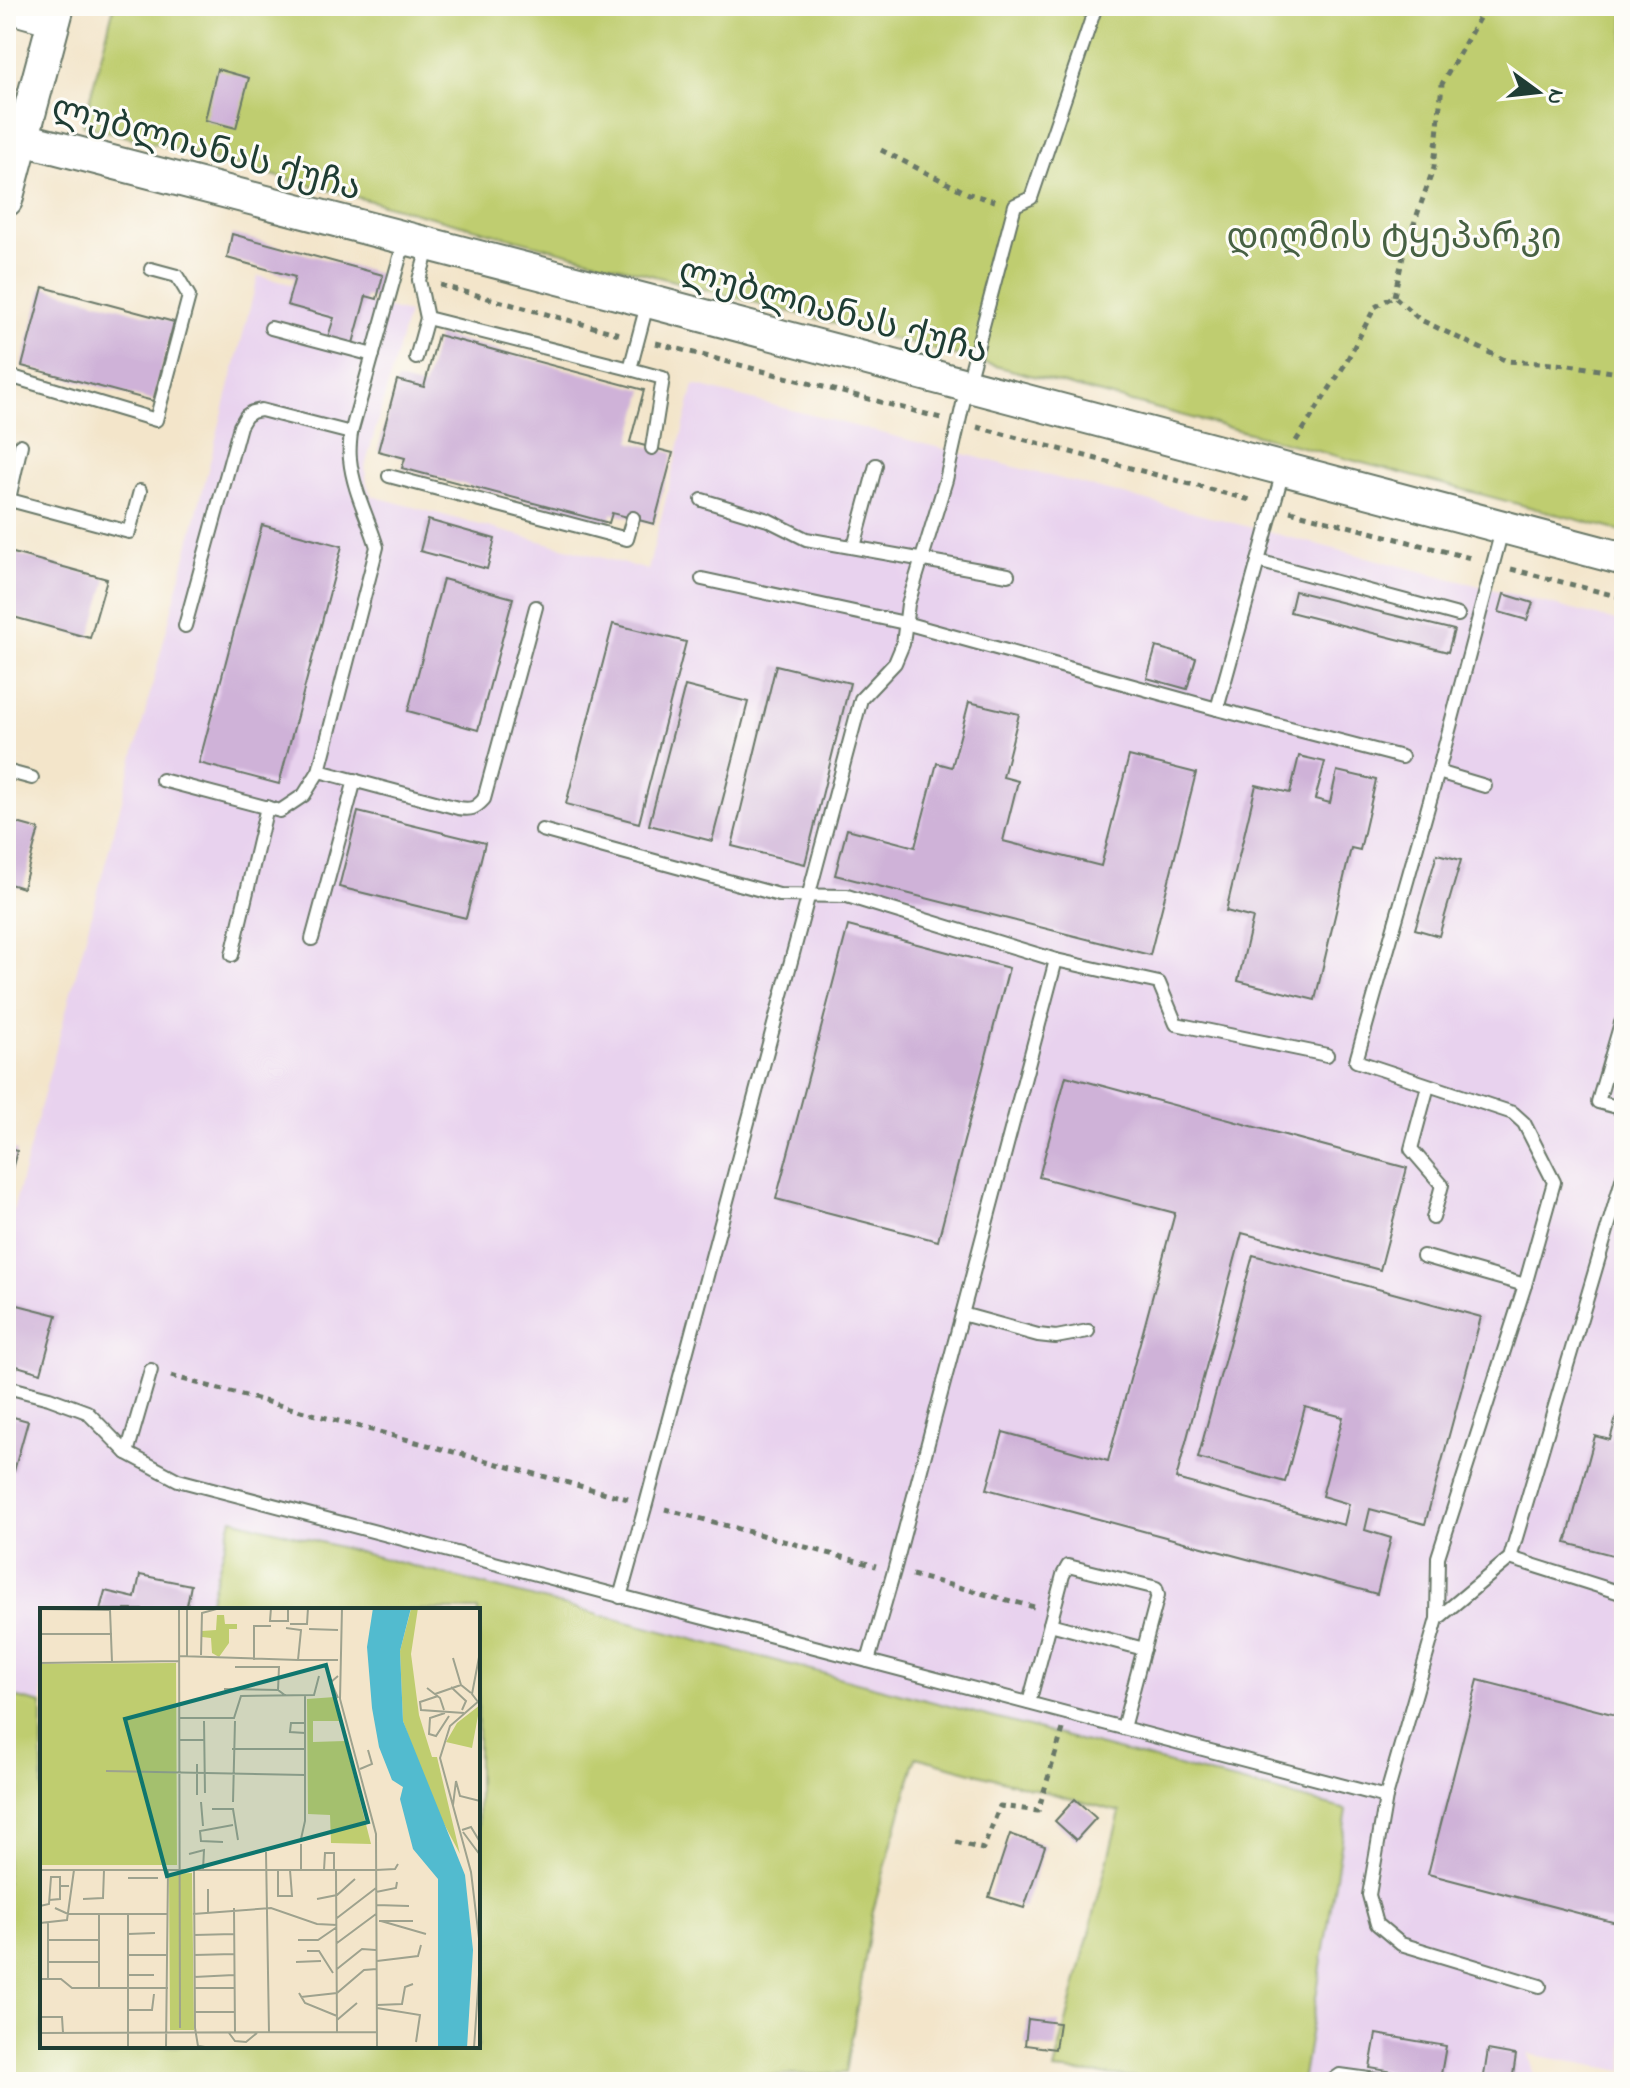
<svg xmlns="http://www.w3.org/2000/svg" width="1630" height="2088" font-family="'Indie Flower','Noto Sans Georgian',sans-serif">
	<style>
		.built { fill: #e8d2ee }
		.green { fill: #bfcd6f; stroke: #6f8552; stroke-width: 2 }
		.building { fill: #cfb2d8 }
		.lines { fill: none; stroke-linecap: round; stroke-linejoin: round }
		.service-casing { stroke: #697868; stroke-width: 16 }
		.tertiary-casing { stroke: #697868; stroke-width: 36 }
		.path { stroke: #697868; stroke-width: 5; stroke-dasharray: 6 6; stroke-linecap: butt }
		.service { stroke: #fff; stroke-width: 12 }
		.tertiary { stroke: #fff; stroke-width: 32 }
		.labels { text-anchor: middle; stroke-width: 6; stroke-linejoin: round; paint-order: stroke }
		.street-label { font-size: 36px; fill: #1f3d34; stroke: #fdfcf7 }
		.park-label { font-size: 36px; fill: #476143; stroke: #fdfcf7 }
		.inset-road { fill: none; stroke: #9ea28e; stroke-width: 2 }
		.view { fill: #0f766e; fill-opacity: 0.15; stroke: #0f766e; stroke-width: 4 }
		.inset-edge { fill: none; stroke: #1f3d34; stroke-width: 4 }
	</style>
	<rect width="100%" height="100%" fill="#fdfcf7"/>
	<filter id="ink" filterUnits="userSpaceOnUse"><feTurbulence type="fractalNoise" baseFrequency=".0125" numOctaves="2"/><feDisplacementMap in="SourceGraphic" scale="16" xChannelSelector="R" yChannelSelector="G"/><feConvolveMatrix kernelMatrix="1 2 1 2 8 2 1 2 1" color-interpolation-filters="sRGB"/></filter>
	<filter id="wash" filterUnits="userSpaceOnUse"><feTurbulence type="fractalNoise" baseFrequency=".006" numOctaves="4" result="noise"/><feDisplacementMap in="SourceGraphic" scale="32" xChannelSelector="R" yChannelSelector="G"/><feGaussianBlur stdDeviation="1.8" result="paint"/><feColorMatrix in="noise" values="0 0 0 0 0 0 0 0 0 0 0 0 0 0 0 0 0 1.4 0 .05"/><feComposite in="paint" operator="in"/></filter>
	<g filter="url(#wash)">
		<rect width="100%" height="100%" fill="#f3e5ca"/>
		<path class="built" d="M258,276L408,313L365,467L367,484L372,496L648,570L694,385L1624,623V2071L1528,2054L1536,2082H1302L1347,1810L233,1519L207,1610H42V1704L6,1695V1237L143,721Z"/>
		<g class="green">
			<path d="M114,6H1624V532L83,125Z"/>
			<path d="M232,1519L1347,1810L1302,2082H1196L1054,2070L1120,1812L916,1757L873,1911L846,2073L556,2082H6V1695L42,1704V2046H478V1610H207Z"/>
		</g>
		<g id="blocks">
			<g class="building">
				<path d="M217,69L249,78L236,128L205,120Z"/>
				<path d="M232,234L383,275L377,299L366,296L352,347L327,340L334,318L287,305L295,277L227,258Z"/>
				<path d="M43,287L174,322L153,401L22,366Z"/>
				<path d="M438,335L644,390L630,442L673,453L654,524L612,513L609,523L402,468L405,458L378,451L397,380L424,387Z"/>
				<path d="M428,520L495,539L487,569L420,551Z"/>
				<path d="M262,525L342,546L279,784L199,763Z"/>
				<path d="M6,551L107,579L90,638L6,615Z"/>
				<path d="M443,579L513,598L478,730L408,711Z"/>
				<path d="M1295,591L1454,630L1448,652L1290,612Z"/>
				<path d="M1504,594L1533,603L1527,620L1499,612Z"/>
				<path d="M613,624L686,642L639,823L566,804Z"/>
				<path d="M1156,647L1196,658L1187,689L1147,678Z"/>
				<path d="M776,665L850,683L805,864L732,846Z"/>
				<path d="M685,686L748,702L712,841L649,825Z"/>
				<path d="M969,702L1019,714L1003,777L1018,781L1003,841L1101,866L1129,756L1196,773L1150,955L835,875L847,829L915,847L937,763L952,767Z"/>
				<path d="M1299,756L1325,762L1315,799L1330,803L1337,771L1376,780L1360,850L1351,848L1315,1000L1238,981L1253,918L1226,911L1256,785L1290,793Z"/>
				<path d="M358,812L485,843L466,918L339,887Z"/>
				<path d="M6,820L39,829L23,888L6,883Z"/>
				<path d="M1437,854L1461,860L1439,936L1415,929Z"/>
				<path d="M848,926L1009,968L938,1241L776,1199Z"/>
				<path d="M1066,1076L1407,1168L1380,1270L1242,1233L1176,1479L1344,1525L1349,1504L1322,1496L1343,1417L1305,1407L1285,1482L1198,1458L1253,1255L1481,1317L1425,1524L1370,1509L1365,1530L1391,1538L1377,1594L987,1489L1003,1432L1108,1461L1175,1213L1039,1177Z"/>
				<path d="M6,1148L17,1151L7,1187H6Z"/>
				<path d="M6,1302L57,1315L41,1373L17,1366L7,1403Z"/>
				<path d="M1623,1392L1624,1393V1558L1566,1543L1595,1436L1610,1440Z"/>
				<path d="M6,1415L28,1421L14,1471L6,1469Z"/>
				<path d="M140,1575L191,1585L186,1610H100L105,1591L135,1598Z"/>
				<path d="M1478,1680L1624,1717V1925L1428,1874Z"/>
				<path d="M1075,1799L1096,1818L1076,1840L1055,1821Z"/>
				<path d="M1010,1834L1045,1846L1024,1908L989,1897Z"/>
				<path d="M1028,2019L1059,2023L1055,2049L1025,2045Z"/>
				<path d="M1376,2034L1446,2046L1440,2080L1370,2068Z"/>
				<path d="M1488,2050L1516,2055L1512,2082H1483Z"/>
			</g>
		</g>
	</g>
	<g filter="url(#ink)">
		<use href="#blocks" fill-opacity="0" stroke="#697868" stroke-width="2"/>
		<g class="lines">
			<defs>
				<g id="service">
					<path d="M648,301L630,369L663,378L652,448"/>
					<path d="M427,318L630,369"/>
					<path d="M271,328L373,355"/>
					<path d="M416,358L427,318L419,280L429,245"/>
					<path d="M6,375L156,420L189,296L177,276L151,269"/>
					<path d="M351,433L405,239"/>
					<path d="M389,476L627,539L633,518"/>
					<path d="M6,499L129,532L140,491"/>
					<path d="M9,499L21,445"/>
					<path d="M702,500L768,520L806,539L1008,575"/>
					<path d="M1502,530L1438,772L1356,1061L1513,1113L1524,1123L1554,1182L1525,1285L1438,1557L1437,1619L1386,1797L1369,1895L1377,1924L1401,1944L1540,1986"/>
					<path d="M854,547L876,465"/>
					<path d="M1258,561L1458,615"/>
					<path d="M702,579L905,623L1217,709L1402,757"/>
					<path d="M185,626L240,426L246,416L252,412L261,410L351,433C350,441 349,451 350,459C353,490 368,517 377,547L319,771"/>
					<path d="M1217,709L1283,471"/>
					<path d="M6,771L32,778"/>
					<path d="M1438,772L1485,786"/>
					<path d="M162,780L280,811L304,795L319,771L458,808C471,810 475,809 484,799L536,607"/>
					<path d="M542,830L779,895L847,896L1056,960L1159,983L1176,1024L1327,1055"/>
					<path d="M312,939L355,780"/>
					<path d="M232,955L267,807"/>
					<path d="M1624,1024L1621,1023L1598,1102L1624,1109"/>
					<path d="M1428,1086L1411,1149L1442,1185L1433,1218"/>
					<path d="M1423,1256L1525,1285"/>
					<path d="M962,1314L1038,1335L1056,1337L1088,1331"/>
					<path d="M11,1388L49,1398L87,1412L127,1453L178,1480L1386,1797"/>
					<path d="M127,1453L151,1370"/>
					<path d="M1510,1558L1624,1594"/>
					<path d="M620,1597L646,1504L861,699L895,663L903,644L908,604L946,480L967,386L1015,205L1031,198L1096,6"/>
					<path d="M1437,1619L1510,1558L1624,1173"/>
					<path d="M1050,1624L1144,1649"/>
					<path d="M868,1661L894,1571L1056,960"/>
					<path d="M1029,1703L1063,1575L1068,1566L1153,1587L1156,1588L1158,1595L1123,1728"/>
					<path d="M1330,2082L1340,2075L1391,2082"/>
				</g>
				<g id="tertiary">
					<path d="M7,6L54,19"/>
					<path d="M23,139L648,301L1624,559"/>
					<path d="M6,200L58,6"/>
				</g>
			</defs>
			<use href="#service" class="service-casing"/>
			<use href="#tertiary" class="tertiary-casing"/>
			<g class="path">
				<path d="M881,150L969,194L995,201"/>
				<path d="M440,285L619,334"/>
				<path d="M1394,296L1404,252L1434,167L1442,84L1486,6"/>
				<path d="M656,343L941,418"/>
				<path d="M977,427L1254,501"/>
				<path d="M1296,441L1344,366L1375,307L1394,296L1419,319L1507,361L1569,365L1624,374"/>
				<path d="M1290,511L1474,559"/>
				<path d="M1511,569L1624,598"/>
				<path d="M171,1376L628,1499"/>
				<path d="M665,1509L876,1566"/>
				<path d="M912,1575L1034,1607"/>
				<path d="M956,1842L983,1849L1000,1806L1038,1811L1063,1729"/>
			</g>
			<use href="#service" class="service"/>
			<use href="#tertiary" class="tertiary"/>
		</g>
	</g>
	<g class="labels">
		<g class="street-label">
			<text transform="translate(207 146) rotate(15)" y="13">ლუბლიანას ქუჩა</text>
			<text transform="translate(834 309) rotate(15)" y="13">ლუბლიანას ქუჩა</text>
		</g>
		<g class="park-label">
			<text x="1394" y="248">დიღმის ტყეპარკი</text>
		</g>
	</g>
	<g transform="translate(40 1608)">
		<rect width="440" height="440" fill="#f3e5ca"/>
		<path d="M378,0L371,46L379,107L392,149H397L420,246L393,195L363,113L360,43L371,1ZM177,7H184L185,16H197V21H189V35L179,49L172,45L171,30L162,29V23L176,22ZM136,55L137,257H0V56ZM295,89L299,113H273V134L305,133L331,236L291,235L290,207L268,206L267,91ZM440,97L432,140L406,134L417,115ZM152,265L154,422H130L129,266Z" fill="#bfcd6f"/>
		<path d="M371,0L360,43L363,113L425,267L433,342L427,440H398V271L373,241L360,191L363,179L352,172L339,139L332,100L327,39L333,0Z" fill="#52bbcf"/>
		<path class="inset-road" d="M139,0L140,420M231,0L230,13H248V0M302,0L300,91L336,226L337,440M0,1L70,2L72,54M250,16H267L268,0M246,20L261,22L258,52H298M269,21L298,22M0,26H72M161,47L162,5L180,0M139,48L258,52M147,48V0M413,50L421,77M214,52V18H231M0,55L139,53M195,59H239L238,82M298,68L291,74L298,90M411,79L426,93L422,102M387,80L400,90L404,102M184,81L238,82L246,88M395,86L421,77L431,85M398,88L380,94L381,102L424,105M440,92L410,118L400,150L431,264L440,339M438,94L432,86L440,44M405,105L390,110L389,126L396,128L409,108M139,110H194L201,88L274,87L279,68M164,113L165,185M264,115H251L250,124L265,125M139,132H164M192,141H265M157,156V187M320,161L332,156L328,142M66,163L265,167M161,194L163,218M193,194L195,113M413,197L416,173L420,188L440,193M172,201H193L198,232M422,222L431,219L440,234M423,224L440,247M261,231L265,213V88M183,234L161,233L160,223L193,217M261,236V262M226,244L229,425M149,246L164,242L163,262M0,262H336L355,261L358,256M154,262L155,420L158,438L165,439M238,262V288H252L250,262M284,262L285,245H294V262M296,262L297,424M88,270H118M336,284L356,280L357,274M43,291L63,290L64,262M277,291L297,287L315,271M9,292L20,291V278H29M336,297L369,298M0,298L9,296L11,269H20V278M15,300L28,306H88V440M194,300L195,425M59,306V381M88,306H127M153,306L231,300L277,316L297,317M168,306V281M297,310L336,280M339,313H373M341,313L386,326M0,315L27,312L34,262M88,326L115,325M154,327L194,326M9,332H59M258,332H278L297,319M297,335L336,306M267,343H279L293,365M88,347H128M154,347L194,346M337,353L378,348L381,337M9,354H59M256,354L281,353M297,361L322,341L336,342M88,367H114M154,369L194,367M0,371H21L32,380H128M8,371V315M154,380H194M259,385L265,395L297,408M261,389L297,385L324,362L337,361M337,397L362,396L365,379L373,376M337,400L380,407L376,434M88,402H112L114,386M154,404H195M0,409H22L23,425M297,412L317,395M0,425L337,424M189,425L195,433L206,434L217,425M126,440L128,262M434,440L440,352"/>
		<path class="view" d="M286,57L328,214L127,268L85,111Z"/>
		<rect width="440" height="440" class="inset-edge"/>
	</g>
	<rect width="1630" height="2088" fill="none" stroke="#fdfcf7" stroke-width="32"/>
	<g transform="translate(1538 92) rotate(105)" stroke="#fdfcf7" stroke-width="6" paint-order="stroke">
	<path d="M0-6L14 30L0 20L-14 30Z" fill="#1f3d34"/>
	<text y="-12" font-size="22" font-weight="bold" text-anchor="middle" fill="#1f3d34">N</text>
	</g>
</svg>
